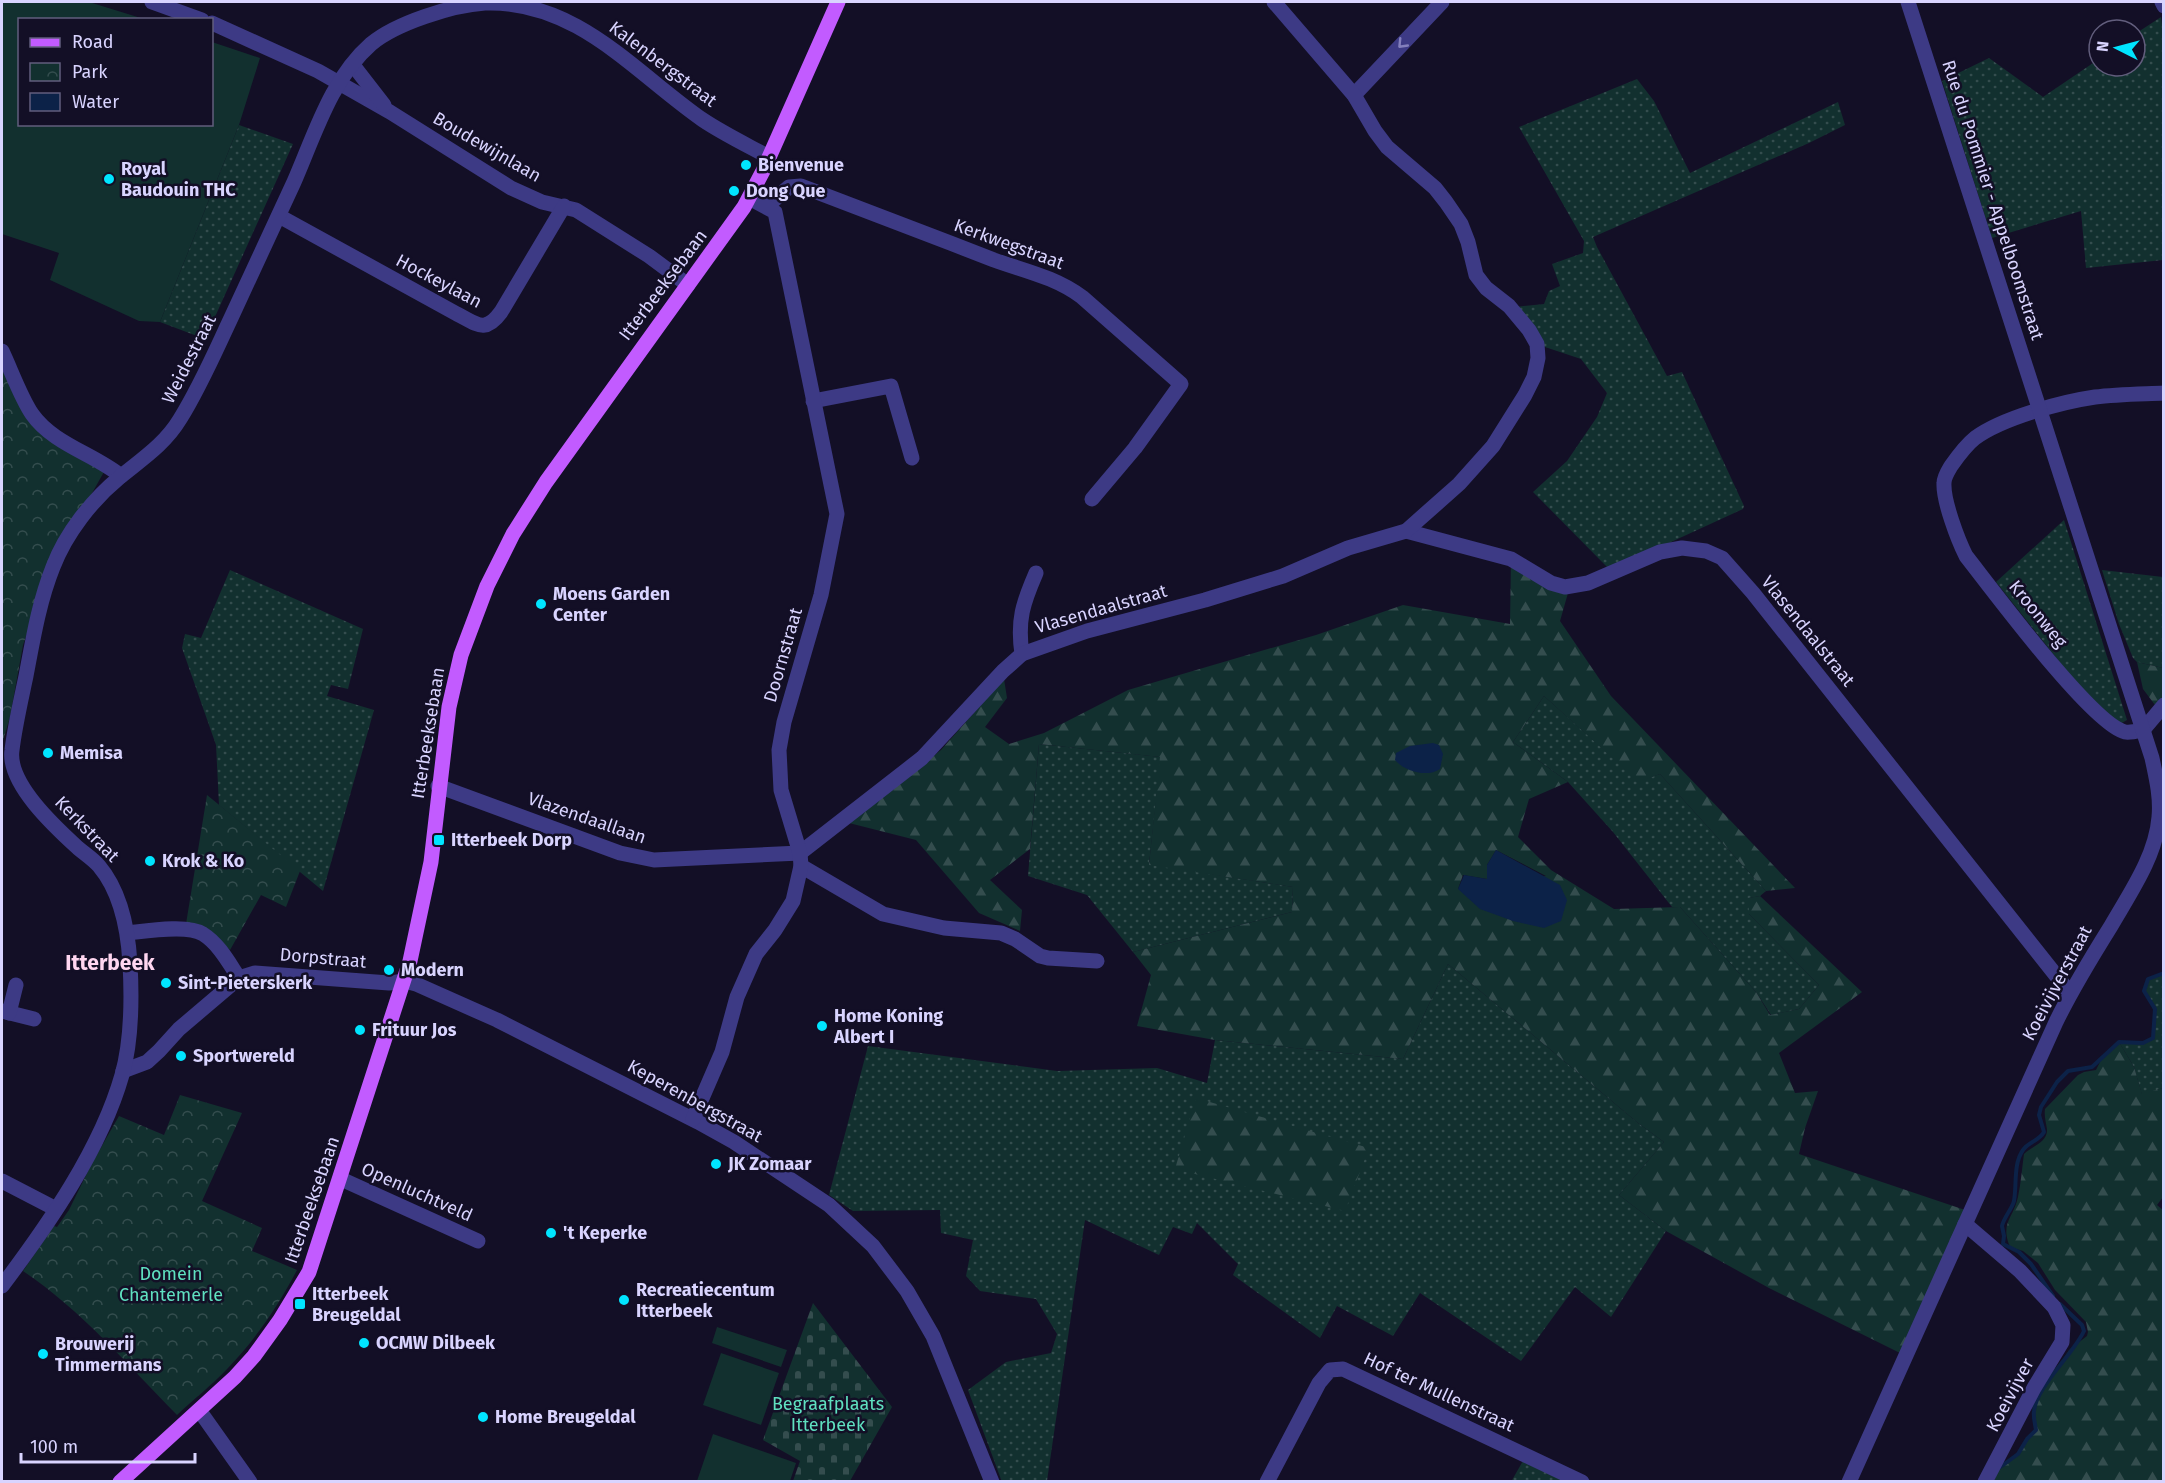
<svg xmlns="http://www.w3.org/2000/svg" width="2165" height="1483" font-family="'Fira Sans',sans-serif">
	<style>
		.grass { fill: url(#grass-dots) }
		.forest { fill: url(#forest-firs); fill-rule: evenodd }
		.cemetery { fill: url(#cemetery-stones) }
		.park { fill: url(#park-crowns) }
		.pitch { fill: #12302f }
		.water { fill: #0c2248 }
		.lines { fill: none; stroke-linecap: round; stroke-linejoin: round }
		.stream { stroke: #0c2248; stroke-width: 4 }
		.minor { stroke: #3d3a85; stroke-width: 15 }
		.major { stroke: #c25bff; stroke-width: 15 }
		.oneway { stroke: #837fbc }
		.poi-dot { fill: #00e5ff; stroke: #130f26; stroke-width: 2 }
		.labels { text-anchor: middle; stroke-width: 5; stroke-linejoin: round; paint-order: stroke }
		.street-label { font-size: 18px; fill: #d9d4ff; stroke: #130f26 }
		.poi-label { font-size: 18px; font-weight: bold; fill: #d9d4ff; stroke: #130f26; text-anchor: start }
		.park-label { font-size: 18px; fill: #5fe0c0; stroke: #130f26 }
		.quarter-label { font-size: 21px; font-weight: bold; fill: #ffd6f0; stroke: #130f26 }
	</style>
	<defs>
		<pattern id="grass-dots" width="8" height="8" patternUnits="userSpaceOnUse" patternTransform="scale(1.5)"><rect width="8" height="8" fill="#12302f"/><path d="M2 2h.1M6 6h.1" fill="none" stroke="#344d4e" stroke-width="1.8" stroke-linecap="round"/></pattern>
		<pattern id="forest-firs" width="22" height="20" patternUnits="userSpaceOnUse" patternTransform="scale(1.5)"><rect width="22" height="20" fill="#12302f"/><path d="M5 1l3.5 6h-7zM16 11l3.5 6h-7z" fill="#344d4e"/></pattern>
		<pattern id="cemetery-stones" width="16" height="16" patternUnits="userSpaceOnUse" patternTransform="scale(1.5)"><rect width="16" height="16" fill="#12302f"/><path d="M2 7V4a2 2 0 0 1 4 0v3zM10 15v-3a2 2 0 0 1 4 0v3z" fill="#344d4e"/></pattern>
		<pattern id="park-crowns" width="20" height="18" patternUnits="userSpaceOnUse" patternTransform="scale(1.5)"><rect width="20" height="18" fill="#12302f"/><path d="M2 6a3 3 0 1 1 6 0M12 15a3 3 0 1 1 6 0" fill="none" stroke="#344d4e"/></pattern>
	</defs>
	<rect width="100%" height="100%" fill="#130f26"/>
	<g class="grass">
		<path d="M2161,17L2164,39L2163,260L2086,268L2081,211L1992,238L1942,81L1989,58L2043,97L2099,59V66H2135V34Z"/>
		<path d="M1637,79L1654,101L1690,173L1838,102L1845,125L1809,143L1593,237L1597,247L1667,376L1682,372L1744,506L1743,509L1610,570L1533,492L1567,461L1597,417L1607,393L1581,359L1542,346L1515,307L1544,304L1549,291L1560,286L1552,264L1583,253L1584,241L1519,127Z"/>
		<path d="M239,125L293,144L205,339L160,322Z"/>
		<path d="M2064,520L2127,720L2120,724L2081,689L1996,582Z"/>
		<path d="M230,570L363,629L348,689L331,685L327,696L374,710L323,891L219,805L216,745L182,648L185,634L201,638Z"/>
		<path d="M2102,570L2163,577V668L2137,662L2133,658L2119,624Z"/>
		<path d="M1544,696L1639,781L1660,774L1766,891L1760,896L1749,898V914L1819,985L1799,1009L1771,1015L1756,992L1680,907H1672L1613,832L1568,782L1513,742Z"/>
		<path d="M1039,744L1161,757L1149,864L1293,887L1292,912L1133,952L1087,895L1028,876Z"/>
		<path d="M1448,964L1638,1123L1664,1142L1619,1195L1666,1231L1611,1317L1575,1287L1521,1361L1420,1293L1393,1336L1337,1306L1320,1338L1233,1275L1238,1264L1197,1223L1192,1234L1173,1227L1159,1255L1085,1220L1047,1481L1002,1482L968,1390L1006,1362L1051,1353L1057,1334L1036,1299L980,1291L966,1276L973,1240L941,1233L940,1210L853,1211L829,1195L868,1046L1057,1071L1157,1068L1207,1083L1215,1040L1403,1059Z"/>
		<path d="M2163,973V1088L2142,1095L2134,1067L2119,1042L2143,1043L2153,1038L2155,1009L2144,991L2148,979Z"/>
		<path d="M1524,1459L1566,1482H1511Z"/>
	</g>
	<g class="forest">
		<path d="M1511,559L1568,593L1560,621L1611,696L1795,888L1766,891L1660,774L1639,782L1544,696L1513,742L1568,782L1529,799L1518,837L1551,870L1614,909L1680,907L1756,992L1770,1015L1799,1009L1819,985L1749,914L1748,898L1760,896L1862,992L1779,1053L1795,1093L1818,1091L1805,1128L1799,1154L1965,1210L1900,1353L1769,1288L1666,1231L1619,1195L1664,1142L1638,1123L1448,964L1403,1059L1215,1040L1137,1026L1151,975L1133,952L1292,912L1293,887L1149,865L1160,757L1039,744L1030,849L990,880L1022,910L1020,931L979,913L916,840L849,823L941,750L1004,679L1007,698L985,727L1009,744L1044,733L1128,690L1316,635L1403,605L1510,624ZM1496,850L1546,876L1458,889L1463,875L1487,879V865Z"/>
		<path d="M2137,662L2163,668V699L2155,705L2143,689Z"/>
		<path d="M2119,1042L2134,1067L2142,1094L2163,1088V1197L2157,1205L2164,1211L2163,1481L1994,1482C2001,1460 2007,1467 2018,1453C2025,1446 2028,1437 2036,1430L2034,1410L2043,1389L2069,1350L2087,1336L2088,1332L2086,1322L2055,1290L2038,1263L2023,1251L2010,1247C2000,1223 2013,1219 2018,1197C2021,1183 2022,1168 2024,1154C2032,1146 2048,1142 2047,1129C2046,1122 2044,1116 2045,1109L2078,1075L2084,1072L2096,1070L2104,1054Z"/>
		<path d="M1196,1098L1369,1148L1345,1211L1175,1169Z"/>
	</g>
	<path class="cemetery" d="M813,1303L892,1407L850,1481H793L800,1461L763,1440Z"/>
	<g class="park">
		<path d="M2,361L33,423L105,470L50,568L23,645L10,717L2,744Z"/>
		<path d="M207,795L300,871L286,907L261,895L230,950L208,929L186,924Z"/>
		<path d="M180,1095L242,1113L202,1201L262,1228L252,1251L297,1270C278,1306 256,1339 228,1368C212,1385 194,1399 177,1415C128,1365 81,1310 23,1271L54,1226L57,1227L69,1210L92,1163L119,1116L164,1135Z"/>
	</g>
	<g class="pitch">
		<path d="M2,2H89L144,19L20,20V124H212V42L260,58L239,125L160,322L139,321L50,280L59,253L2,234Z"/>
		<path d="M717,1327L787,1350L781,1367L712,1343Z"/>
		<path d="M721,1353L779,1373L761,1425L703,1405Z"/>
		<path d="M713,1434L796,1463L790,1481H697Z"/>
	</g>
	<g class="water">
		<path d="M1433,743L1439,745L1443,754L1440,769C1427,778 1404,771 1395,760L1396,753L1410,746Z"/>
		<path d="M1496,850L1560,885L1567,900L1561,921L1544,928L1513,921L1480,909L1458,889L1464,875L1487,879V865Z"/>
	</g>
	<g class="lines">
		<g class="stream">
			<path d="M2053,1296L2031,1264L2019,1252L2003,1244L2004,1236L2002,1226C2004,1217 2012,1209 2014,1201C2017,1185 2013,1164 2023,1150C2028,1142 2039,1141 2044,1132L2039,1115L2041,1107L2057,1082L2068,1071L2092,1067L2119,1042L2143,1043L2153,1038L2155,1009L2144,991L2148,979L2164,973"/>
			<path d="M1999,1468L2018,1454L2027,1439L2036,1430C2035,1424 2033,1417 2034,1411C2036,1387 2072,1356 2084,1331L2082,1325L2060,1304"/>
		</g>
		<g class="minor">
			<path d="M152,2L202,20"/>
			<path d="M2162,2L2164,6"/>
			<path d="M212,23L318,71L390,112L511,188L542,202L576,210L649,256L688,285"/>
			<path d="M353,65L384,105"/>
			<path d="M1354,95L1442,2"/>
			<path d="M767,206L789,187L801,186C866,211 930,235 994,260C1025,271 1055,277 1082,297L1181,384L1135,448L1092,499"/>
			<path d="M279,216L457,314C477,324 485,334 501,312L564,206"/>
			<path d="M2,351C11,370 21,398 32,414C53,444 94,454 121,476"/>
			<path d="M813,401L891,386L912,458"/>
			<path d="M1406,531L1511,559L1551,583L1565,587L1588,583L1660,552L1682,548L1706,551L1722,558L1753,593L2070,993"/>
			<path d="M1022,654C1017,620 1023,603 1036,573"/>
			<path d="M2143,730C2138,731 2130,733 2125,732C2092,724 1992,589 1966,556C1958,540 1943,501 1944,483C1944,477 1948,471 1951,466C1958,456 1965,446 1975,438C2002,418 2061,402 2095,397C2117,394 2141,394 2164,393"/>
			<path d="M2143,730L2164,705"/>
			<path d="M438,786L620,853L654,860L800,853L922,758L1003,671L1022,654L1087,631L1205,600L1283,576L1348,548L1406,531L1459,484L1493,446L1525,395L1534,377L1538,358L1537,344L1529,330L1509,306L1486,288L1476,275L1468,242L1461,224L1446,202L1435,188L1387,147L1375,131L1354,95L1274,2"/>
			<path d="M801,866L883,914L944,928L1001,933L1015,939L1040,956L1048,958L1097,961"/>
			<path d="M128,933C146,931 188,924 203,934C219,944 229,963 239,978"/>
			<path d="M2,1011L34,1019"/>
			<path d="M9,1013L16,985"/>
			<path d="M123,1071L147,1062L159,1051L179,1029L239,978L255,973L389,983L405,981L416,984L497,1020L698,1122L734,1142L829,1205L873,1246L907,1291L933,1336L992,1482"/>
			<path d="M693,1119L722,1052L737,997L756,954L775,930L793,901L801,866L800,853L781,790L779,750L784,722L821,595L837,514L775,212L749,198"/>
			<path d="M341,1179L478,1241"/>
			<path d="M2,1181L56,1209"/>
			<path d="M1965,1224L2020,1271L2054,1307L2063,1325L2062,1342L2034,1388L1985,1482"/>
			<path d="M2,1286C48,1225 101,1149 122,1075C132,1040 132,999 130,963C128,930 121,892 99,866C93,859 85,854 78,848C55,827 7,783 12,750C15,725 21,700 26,676C33,639 39,602 53,567C66,533 92,500 120,477C142,459 165,444 180,419C200,387 215,352 231,318C252,273 273,228 294,182C315,134 331,79 371,44C396,23 453,5 485,3C577,0 634,72 703,120C724,134 747,145 769,157"/>
			<path d="M199,1410L250,1482"/>
			<path d="M1267,1482L1319,1383L1330,1370L1343,1369L1582,1482"/>
			<path d="M1849,1482L2056,1022C2072,989 2091,958 2111,926C2130,893 2156,856 2159,817C2161,797 2156,777 2152,758L1908,2"/>
		</g>
		<path class="major" d="M120,1482L235,1377L254,1356L280,1320L309,1272L410,961L431,862L449,707L461,655L487,586L513,534L546,482L744,207L763,171L838,2"/>
	</g>
	<defs><path id="oneway-chevron" d="M-2-3.5L2.5 0L-2 3.5" fill="none" stroke-width="1.6" stroke-linecap="round" stroke-linejoin="round" transform="scale(1.5)"/></defs>
	<use class="oneway" href="#oneway-chevron" transform="translate(1402 44) rotate(134)"/>
	<g class="poi-dot">
		<circle cx="746" cy="165" r="6"/>
		<circle cx="109" cy="179" r="6"/>
		<circle cx="734" cy="191" r="6"/>
		<circle cx="541" cy="604" r="6"/>
		<circle cx="48" cy="753" r="6"/>
		<rect x="433" y="834" width="12" height="12" rx="3"/>
		<circle cx="150" cy="861" r="6"/>
		<circle cx="389" cy="970" r="6"/>
		<circle cx="166" cy="983" r="6"/>
		<circle cx="822" cy="1026" r="6"/>
		<circle cx="360" cy="1030" r="6"/>
		<circle cx="181" cy="1056" r="6"/>
		<circle cx="716" cy="1164" r="6"/>
		<circle cx="551" cy="1233" r="6"/>
		<circle cx="624" cy="1300" r="6"/>
		<rect x="294" y="1298" width="12" height="12" rx="3"/>
		<circle cx="364" cy="1343" r="6"/>
		<circle cx="43" cy="1354" r="6"/>
		<circle cx="483" cy="1417" r="6"/>
	</g>
	<g class="labels">
		<g class="street-label">
			<text transform="translate(663 64) rotate(37)" y="6">Kalenbergstraat</text>
			<text transform="translate(487 147) rotate(30)" y="6">Boudewijnlaan</text>
			<text transform="translate(1993 200) rotate(72)" y="6">Rue du Pommier - Appelboomstraat</text>
			<text transform="translate(1009 244) rotate(20)" y="6">Kerkwegstraat</text>
			<text transform="translate(439 281) rotate(28)" y="6">Hockeylaan</text>
			<text transform="translate(663 285) rotate(-53)" y="6">Itterbeeksebaan</text>
			<text transform="translate(189 359) rotate(-63)" y="6">Weidestraat</text>
			<text transform="translate(1101 609) rotate(-16)" y="6">Vlasendaalstraat</text>
			<text transform="translate(2038 614) rotate(51)" y="6">Kroonweg</text>
			<text transform="translate(1808 631) rotate(51)" y="6">Vlasendaalstraat</text>
			<text transform="translate(783 655) rotate(-74)" y="6">Doornstraat</text>
			<text transform="translate(428 733) rotate(-81)" y="6">Itterbeeksebaan</text>
			<text transform="translate(587 818) rotate(19)" y="6">Vlazendaallaan</text>
			<text transform="translate(87 829) rotate(46)" y="6">Kerkstraat</text>
			<text transform="translate(323 958) rotate(5)" y="6">Dorpstraat</text>
			<text transform="translate(2057 983) rotate(-62)" y="6">Koeivijverstraat</text>
			<text transform="translate(695 1101) rotate(29)" y="6">Keperenbergstraat</text>
			<text transform="translate(417 1192) rotate(24)" y="6">Openluchtveld</text>
			<text transform="translate(312 1200) rotate(-71)" y="6">Itterbeeksebaan</text>
			<text transform="translate(1439 1392) rotate(25)" y="6">Hof ter Mullenstraat</text>
			<text transform="translate(2010 1395) rotate(-62)" y="6">Koeivijver</text>
		</g>
		<g class="poi-label">
			<text x="758" y="171">Bienvenue</text>
			<text x="121" y="175">Royal<tspan x="121" dy="21">Baudouin THC</tspan></text>
			<text x="746" y="197">Dong Que</text>
			<text x="553" y="600">Moens Garden<tspan x="553" dy="21">Center</tspan></text>
			<text x="60" y="759">Memisa</text>
			<text x="451" y="846">Itterbeek Dorp</text>
			<text x="162" y="867">Krok &amp; Ko</text>
			<text x="401" y="976">Modern</text>
			<text x="178" y="989">Sint-Pieterskerk</text>
			<text x="834" y="1022">Home Koning<tspan x="834" dy="21">Albert I</tspan></text>
			<text x="372" y="1036">Frituur Jos</text>
			<text x="193" y="1062">Sportwereld</text>
			<text x="728" y="1170">JK Zomaar</text>
			<text x="563" y="1239">'t Keperke</text>
			<text x="636" y="1296">Recreatiecentum<tspan x="636" dy="21">Itterbeek</tspan></text>
			<text x="312" y="1300">Itterbeek<tspan x="312" dy="21">Breugeldal</tspan></text>
			<text x="376" y="1349">OCMW Dilbeek</text>
			<text x="55" y="1350">Brouwerij<tspan x="55" dy="21">Timmermans</tspan></text>
			<text x="495" y="1423">Home Breugeldal</text>
		</g>
		<g class="park-label">
			<text x="171" y="1280">Domein<tspan x="171" dy="21">Chantemerle</tspan></text>
			<text x="828" y="1410">Begraafplaats<tspan x="828" dy="21">Itterbeek</tspan></text>
		</g>
		<g class="quarter-label">
			<text x="110" y="970">Itterbeek</text>
		</g>
	</g>
	<rect width="2165" height="1483" fill="none" stroke="#d9d4ff" stroke-width="6"/>
	<rect x="18" y="18" width="195" height="108" fill="#130f26" stroke="#625e7d" stroke-width="1.5"/>
	<rect x="30" y="38" width="30" height="9" fill="#c25bff" stroke="#625e7d" stroke-width="1.5"/>
	<text x="72" y="48" font-size="18" fill="#d9d4ff">Road</text>
	<rect x="30" y="63" width="30" height="18" fill="url(#park-crowns)" stroke="#625e7d" stroke-width="1.5"/>
	<text x="72" y="78" font-size="18" fill="#d9d4ff">Park</text>
	<rect x="30" y="93" width="30" height="18" fill="#0c2248" stroke="#625e7d" stroke-width="1.5"/>
	<text x="72" y="108" font-size="18" fill="#d9d4ff">Water</text>
	<g transform="translate(2117 48) rotate(276)"><circle r="28" fill="#130f26" stroke="#625e7d" stroke-width="1.5"/>
	<path d="M0-4.5L10 22L0 15L-10 22Z" fill="#00e5ff"/>
	<text y="-9" font-size="16" font-weight="bold" text-anchor="middle" fill="#d9d4ff">N</text>
	</g>
	<path d="M21 1453v9h174v-9" fill="none" stroke="#d9d4ff" stroke-width="3"/>
	<text x="30" y="1453" font-size="18" fill="#d9d4ff" stroke="#130f26" stroke-width="4.5" paint-order="stroke">100 m</text>
</svg>
